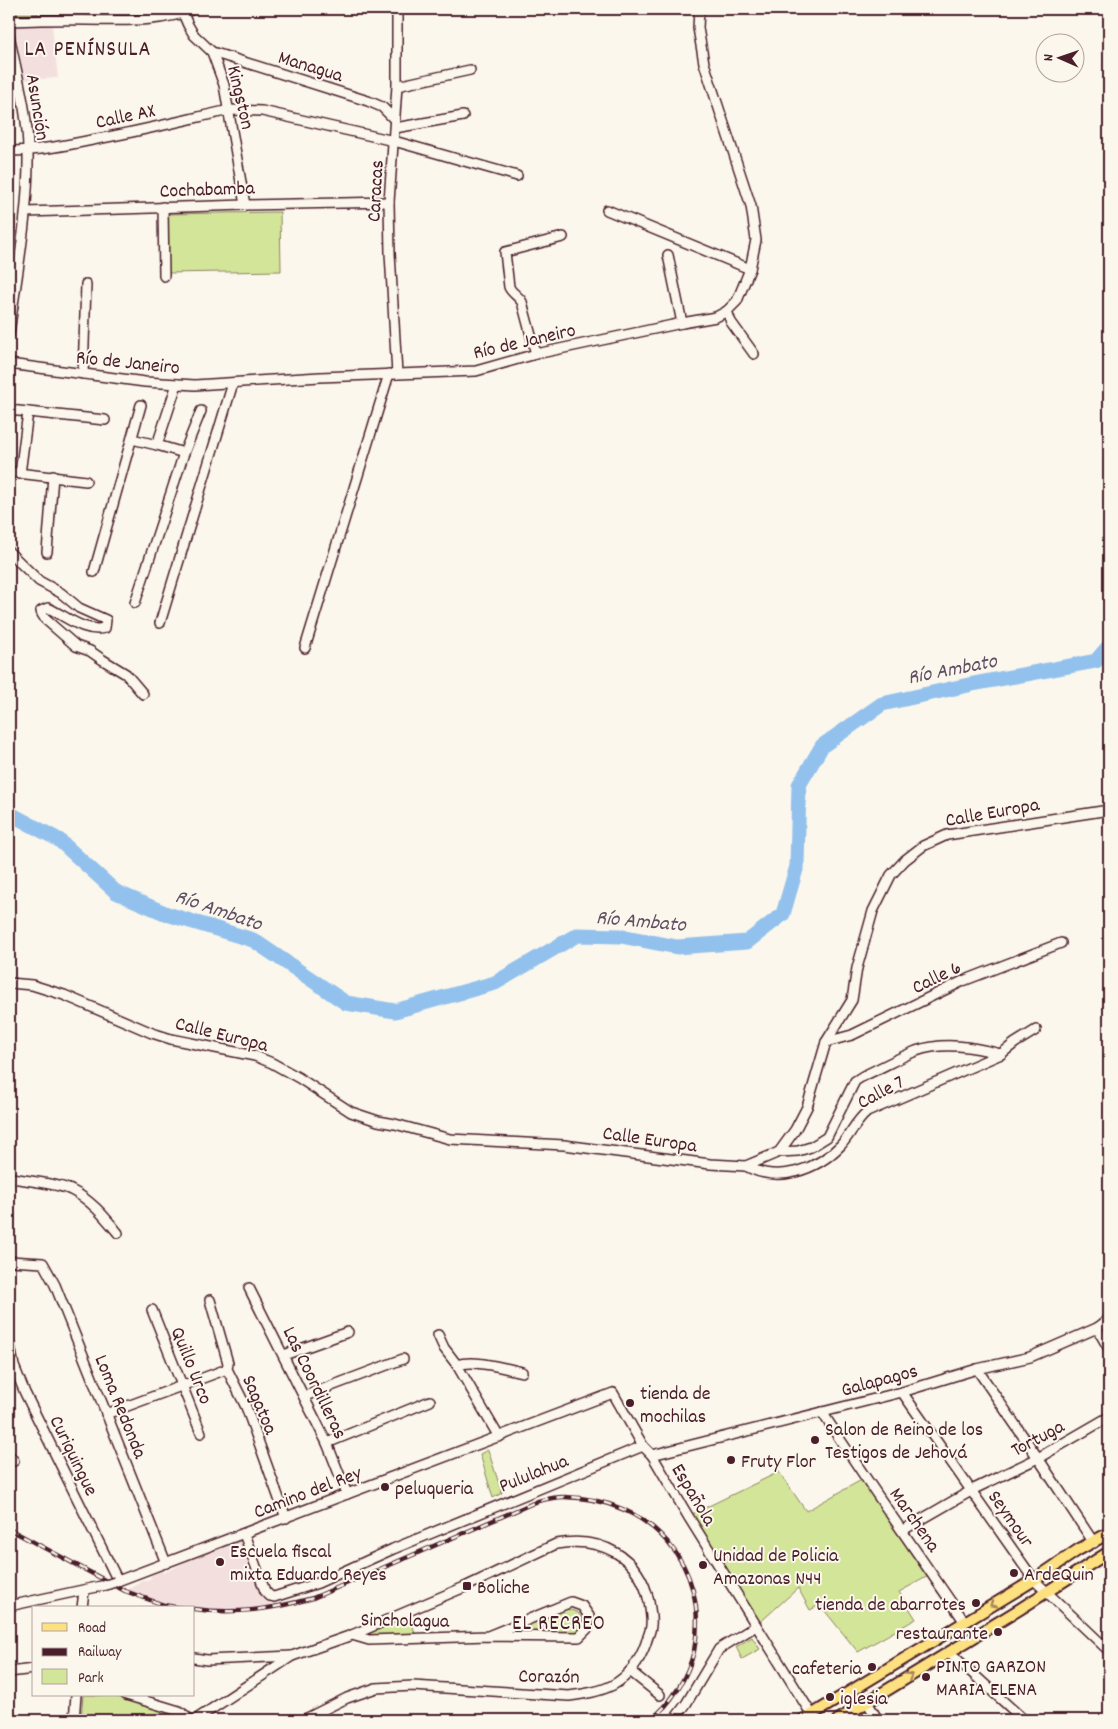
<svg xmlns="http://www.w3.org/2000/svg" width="1118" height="1729" font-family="Dekko,sans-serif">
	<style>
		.built { fill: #f3e0de }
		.green { fill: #d3e599; stroke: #8e8262 }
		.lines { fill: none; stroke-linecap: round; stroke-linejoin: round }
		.river { stroke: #93c1ed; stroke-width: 15 }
		.minor-casing { stroke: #4a1f2b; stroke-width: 12 }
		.major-casing { stroke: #4a1f2b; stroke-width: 14 }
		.minor { stroke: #fbf7ec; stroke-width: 9 }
		.major { stroke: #fde080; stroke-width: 10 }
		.rail-casing { stroke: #4a1f2b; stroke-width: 4.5 }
		.rail { stroke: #fbf7ec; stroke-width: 2.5; stroke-dasharray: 8; stroke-linecap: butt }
		.minor-bridge-casing { stroke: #4a1f2b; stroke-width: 12; stroke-linecap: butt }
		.minor-bridge { stroke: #fbf7ec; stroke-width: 9 }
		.oneway { stroke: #a48056 }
		.poi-dot { fill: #4a1f2b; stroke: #fbf7ec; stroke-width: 2 }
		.labels { text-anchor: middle; stroke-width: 4; stroke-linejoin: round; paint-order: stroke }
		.street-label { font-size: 20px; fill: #4a1f2b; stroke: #fbf7ec }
		.poi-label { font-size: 20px; fill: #4a1f2b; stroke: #fbf7ec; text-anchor: start }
		.water-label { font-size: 21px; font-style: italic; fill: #605065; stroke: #fbf7ec }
		.neighbourhood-label { font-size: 21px; letter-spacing: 1px; fill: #4a1f2b; stroke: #fbf7ec }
		.quarter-label { font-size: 22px; letter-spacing: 1px; fill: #4a1f2b; stroke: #fbf7ec }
	</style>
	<rect width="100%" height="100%" fill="#fbf7ec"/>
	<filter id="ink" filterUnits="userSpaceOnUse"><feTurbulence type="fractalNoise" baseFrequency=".02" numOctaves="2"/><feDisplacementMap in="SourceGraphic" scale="10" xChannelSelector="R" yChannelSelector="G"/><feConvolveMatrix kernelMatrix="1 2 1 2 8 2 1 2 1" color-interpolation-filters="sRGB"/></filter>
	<g filter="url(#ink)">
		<g class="built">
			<path d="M14,25L52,26L58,78L24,80Z"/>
			<path d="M244,1534L270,1596V1609L236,1613L200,1610L194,1609V1608L164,1605L125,1591L138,1584V1582L144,1579L145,1581L151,1578L150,1576L162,1571L163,1573Z"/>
		</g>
		<g class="green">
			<path d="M9,9H37L38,14H9Z"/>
			<path d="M280,212L281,271L168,273L167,214Z"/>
			<path d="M488,1450L502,1493L493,1498L480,1454Z"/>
			<path d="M779,1472L806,1511L865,1478L932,1574L899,1592L916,1619L858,1652L820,1605L810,1610L798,1588L756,1626L688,1516Z"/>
			<path d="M567,1609L577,1612L582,1618L581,1629L575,1634H508Z"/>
			<path d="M411,1615L415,1635L368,1638V1634Z"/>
			<path d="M752,1637L760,1649L742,1659L736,1647Z"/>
			<path d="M83,1695H112L118,1697L170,1712L174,1720H81Z"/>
		</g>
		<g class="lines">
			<path class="river" d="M9,813L59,840L116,892L167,914L253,940L346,1003L395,1011L495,983L577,935L621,936L677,947L747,942L783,914L797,866L799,785L822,746L882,704L973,684L1096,661L1109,646"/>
			<defs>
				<g id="minor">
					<path d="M181,9L188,25L194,35L212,52L224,85L245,205"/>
					<path d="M9,21C35,20 61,19 87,20C123,20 160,23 194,9"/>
					<path d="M9,34C16,72 28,112 28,151C29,212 17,273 9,334"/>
					<path d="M212,52L368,101L382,107L395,120"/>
					<path d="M397,86L470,70"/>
					<path d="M395,128L463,116"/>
					<path d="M9,151C38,151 68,145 97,139C141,131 185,120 229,110L262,111L394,141L517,176"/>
					<path d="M163,207L164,276"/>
					<path d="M607,210L750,269"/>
					<path d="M26,212L245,205L389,202"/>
					<path d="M668,255L682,323"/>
					<path d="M727,311L731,322L754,354"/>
					<path d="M536,354L522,302C518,295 512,294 509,287L505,252L563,237"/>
					<path d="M9,364L145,382L195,385L320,377L476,371L536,354L682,323L716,317L727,311L737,301L750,269L756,240L751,206L704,63L698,28L699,9"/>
					<path d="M83,374L86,284"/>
					<path d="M397,374L390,253L389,202L397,86V9"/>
					<path d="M177,384L157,445L184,453"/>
					<path d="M9,410L105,420"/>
					<path d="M132,439L157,445"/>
					<path d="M9,472L86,481"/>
					<path d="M20,474L28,412"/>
					<path d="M9,552L39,581L61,593L79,608L106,620L105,628C84,633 66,616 48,608L41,611L42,614L45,619L76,646L90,651L103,660L126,674L143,694"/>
					<path d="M47,552L53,476"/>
					<path d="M94,572L141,405"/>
					<path d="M135,603L184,453L201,411"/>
					<path d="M160,623L233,383"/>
					<path d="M305,648L389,374"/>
					<path d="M9,983L32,985L64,995L152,1033L171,1039L255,1056L272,1063L299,1078L351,1112L378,1121L395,1124L450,1139L564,1145L710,1164L746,1166L779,1152L795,1130L807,1107L826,1042L852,1000L857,968L873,911L891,875L905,860L923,846L947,835L1109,810"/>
					<path d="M826,1042L852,1035L963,981L1061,943"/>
					<path d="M779,1152L798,1151L811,1147L827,1137L855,1081L863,1076C881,1068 898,1058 916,1051C944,1041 974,1047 1001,1054"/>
					<path d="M746,1166C778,1184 817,1170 841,1145C850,1135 856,1121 867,1112L1001,1054L1015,1043L1036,1030"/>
					<path d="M9,1177C28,1182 54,1182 71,1190C91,1200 104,1216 118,1233"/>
					<path d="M9,1261L43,1263L55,1285L166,1563"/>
					<path d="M249,1288L327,1443L347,1494"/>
					<path d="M210,1300L228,1363L227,1369L246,1407L286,1518"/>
					<path d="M152,1310L201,1433"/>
					<path d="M1097,1328L1109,1349"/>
					<path d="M438,1335L444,1348L457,1365"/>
					<path d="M9,1341L14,1366L25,1393L118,1581"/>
					<path d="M284,1355L348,1332"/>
					<path d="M977,1369L1038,1458L1094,1543"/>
					<path d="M902,1392L1034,1580L1109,1651"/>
					<path d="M305,1396L403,1359"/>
					<path d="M822,1412C868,1483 917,1552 964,1621"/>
					<path d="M106,1414L227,1369"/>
					<path d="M499,1437L457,1365C474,1359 504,1368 522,1372"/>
					<path d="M327,1443L430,1401"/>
					<path d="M9,1455L14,1461"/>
					<path d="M652,1455L902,1392L977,1369L1030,1357L1097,1328L1109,1319"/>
					<path d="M903,1530L976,1488L1038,1458L1109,1417"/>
					<path d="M244,1534L265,1591L270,1596L274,1597L318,1583L393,1549L643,1446"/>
					<path d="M115,1582L613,1393L643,1446L652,1455L688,1516L812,1715"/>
					<path d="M9,1606L106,1585"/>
					<path d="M82,1608L84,1591"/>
					<path d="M352,1635L369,1640L488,1636L571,1602L582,1606L589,1616L588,1628L579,1637L488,1636"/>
					<path d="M949,1652L1024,1720"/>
					<path d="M194,1658L207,1660L292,1656"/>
					<path d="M630,1671L660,1695"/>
					<path d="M9,1672L34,1669"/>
					<path d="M126,1695L179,1711L186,1716L189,1720"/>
					<path d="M867,1702L878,1720"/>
					<path d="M74,1720L76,1695"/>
					<path d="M195,1720L292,1656L352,1635L467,1586L556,1544C601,1536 640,1556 649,1602C650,1609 652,1618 651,1625C651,1631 647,1638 646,1643C640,1660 629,1676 613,1685C599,1692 584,1694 569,1696L413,1686L376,1688L347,1698L303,1720"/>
					<path d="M674,1720L686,1704L719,1649L756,1626"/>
				</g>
				<g id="major">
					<path d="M803,1720L1034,1580L1078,1550L1109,1533"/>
					<path d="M838,1720L1020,1609L1109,1552"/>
				</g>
			</defs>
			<use href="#minor" class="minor-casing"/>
			<use href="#major" class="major-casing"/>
			<use href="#minor" class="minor"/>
			<use href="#major" class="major"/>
			<defs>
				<g id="rail">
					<path d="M9,1529L125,1591L164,1605L181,1608"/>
					<path d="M194,1609C236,1615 272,1609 313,1598L538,1501C546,1499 556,1497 564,1497C650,1498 711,1565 694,1651C688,1676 671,1705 650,1720"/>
				</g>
			</defs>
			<use href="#rail" class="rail-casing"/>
			<use href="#rail" class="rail"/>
			<defs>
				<path id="minor-bridge" d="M106,1585L115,1582"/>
			</defs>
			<use href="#minor-bridge" class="minor-bridge-casing"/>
			<use href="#minor-bridge" class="minor-bridge"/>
		</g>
		<defs><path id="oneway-chevron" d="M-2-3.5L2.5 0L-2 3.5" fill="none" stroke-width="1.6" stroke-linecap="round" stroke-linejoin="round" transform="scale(1.25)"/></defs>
		<g class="oneway">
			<use href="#oneway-chevron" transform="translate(993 1604) rotate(149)"/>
			<use href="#oneway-chevron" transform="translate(909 1676) rotate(-32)"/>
		</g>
	</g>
	<g class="poi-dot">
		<circle cx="630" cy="1403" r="5"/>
		<circle cx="815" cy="1440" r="5"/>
		<circle cx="731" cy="1460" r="5"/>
		<circle cx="385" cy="1487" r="5"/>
		<circle cx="220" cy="1562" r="5"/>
		<circle cx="703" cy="1565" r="5"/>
		<circle cx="1014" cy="1573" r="5"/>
		<rect x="462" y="1581" width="10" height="10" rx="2.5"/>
		<circle cx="976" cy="1603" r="5"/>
		<circle cx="998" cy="1632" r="5"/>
		<circle cx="872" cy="1667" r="5"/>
		<circle cx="926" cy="1677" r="5"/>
		<circle cx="830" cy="1697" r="5"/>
	</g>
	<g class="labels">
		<g class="street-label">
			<text transform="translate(311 65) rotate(17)" y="7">Managua</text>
			<text transform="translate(242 97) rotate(77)" y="7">Kingston</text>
			<text transform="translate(39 107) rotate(81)" y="7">Asunción</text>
			<text transform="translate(125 115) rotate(-12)" y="7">Calle AX</text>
			<text transform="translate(207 188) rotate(-2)" y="7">Cochabamba</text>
			<text transform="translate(374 191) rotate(-87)" y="7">Caracas</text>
			<text transform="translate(524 340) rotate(-13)" y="7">Río de Janeiro</text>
			<text transform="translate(128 361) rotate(6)" y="7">Río de Janeiro</text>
			<text transform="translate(992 811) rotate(-10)" y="7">Calle Europa</text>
			<text transform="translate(936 976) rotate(-26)" y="7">Calle 6</text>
			<text transform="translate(222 1033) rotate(14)" y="7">Calle Europa</text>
			<text transform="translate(880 1091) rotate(-28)" y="7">Calle 7</text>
			<text transform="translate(650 1138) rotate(8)" y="7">Calle Europa</text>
			<text transform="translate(193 1365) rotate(68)" y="7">Quillo Urco</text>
			<text transform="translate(879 1379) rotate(-15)" y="7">Galapagos</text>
			<text transform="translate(316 1382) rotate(64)" y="7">Las Coordilleras</text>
			<text transform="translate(261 1404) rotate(67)" y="7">Sagatoa</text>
			<text transform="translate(122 1406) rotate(68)" y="7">Loma Redonda</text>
			<text transform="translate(1037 1437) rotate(-28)" y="7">Tortuga</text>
			<text transform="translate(75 1455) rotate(64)" y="7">Curiquingue</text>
			<text transform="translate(533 1472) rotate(-22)" y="7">Pululahua</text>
			<text transform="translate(307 1491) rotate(-21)" y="7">Camino del Rey</text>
			<text transform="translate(695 1494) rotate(59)" y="7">Española</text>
			<text transform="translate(1012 1518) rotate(55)" y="7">Seymour</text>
			<text transform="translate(916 1519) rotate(55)" y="7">Marchena</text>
			<text transform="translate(405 1619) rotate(1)" y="7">Sincholagua</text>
			<text transform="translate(549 1675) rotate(1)" y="7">Corazón</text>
		</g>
		<g class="poi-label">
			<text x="640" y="1399">tienda de<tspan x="640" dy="23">mochilas</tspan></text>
			<text x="825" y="1435">Salon de Reino de los<tspan x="825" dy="23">Testigos de Jehová</tspan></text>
			<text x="741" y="1467">Fruty Flor</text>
			<text x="395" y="1494">peluqueria</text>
			<text x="230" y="1557">Escuela fiscal<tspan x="230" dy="23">mixta Eduardo Reyes</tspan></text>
			<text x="713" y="1561">Unidad de Policia<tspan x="713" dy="23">Amazonas N44</tspan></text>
			<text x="1024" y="1580">ArdeQuin</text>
			<text x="477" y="1593">Boliche</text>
			<text x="966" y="1610" text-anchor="end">tienda de abarrotes</text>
			<text x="988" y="1639" text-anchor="end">restaurante</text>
			<text x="936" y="1672">PINTO GARZON<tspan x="936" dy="23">MARIA ELENA</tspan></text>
			<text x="862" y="1674" text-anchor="end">cafeteria</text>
			<text x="840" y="1704">iglesia</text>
		</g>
		<g class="water-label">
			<text transform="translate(952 668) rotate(-11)" y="7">Río Ambato</text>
			<text transform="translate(219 909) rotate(19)" y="7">Río Ambato</text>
			<text transform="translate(641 920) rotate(5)" y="7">Río Ambato</text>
		</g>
		<g class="neighbourhood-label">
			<text x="559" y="1629">EL RECREO</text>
		</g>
		<g class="quarter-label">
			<text x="88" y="55">LA PENÍNSULA</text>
		</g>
	</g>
	<rect width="1118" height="1729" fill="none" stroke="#fbf7ec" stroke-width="30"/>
	<rect x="15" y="15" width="1088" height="1699" fill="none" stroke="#4a1f2b" stroke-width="2" filter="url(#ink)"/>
	<rect x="32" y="1606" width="162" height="90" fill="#fbf7ec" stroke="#b4a19f"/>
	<rect x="42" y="1623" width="25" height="8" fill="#fde080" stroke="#b4a19f"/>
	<text x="78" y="1632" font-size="15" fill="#4a1f2b">Road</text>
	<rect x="42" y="1648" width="25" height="8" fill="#4a1f2b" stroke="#b4a19f"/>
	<text x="78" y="1656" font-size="15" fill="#4a1f2b">Railway</text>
	<rect x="42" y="1669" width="25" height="15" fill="#d3e599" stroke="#b4a19f"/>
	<text x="78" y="1682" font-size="15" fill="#4a1f2b">Park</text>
	<g transform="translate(1060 58) rotate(272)"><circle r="24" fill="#fbf7ec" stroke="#b4a19f"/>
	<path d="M0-4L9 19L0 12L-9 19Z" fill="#4a1f2b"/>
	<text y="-8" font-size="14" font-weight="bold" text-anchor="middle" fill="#4a1f2b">N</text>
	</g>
</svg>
